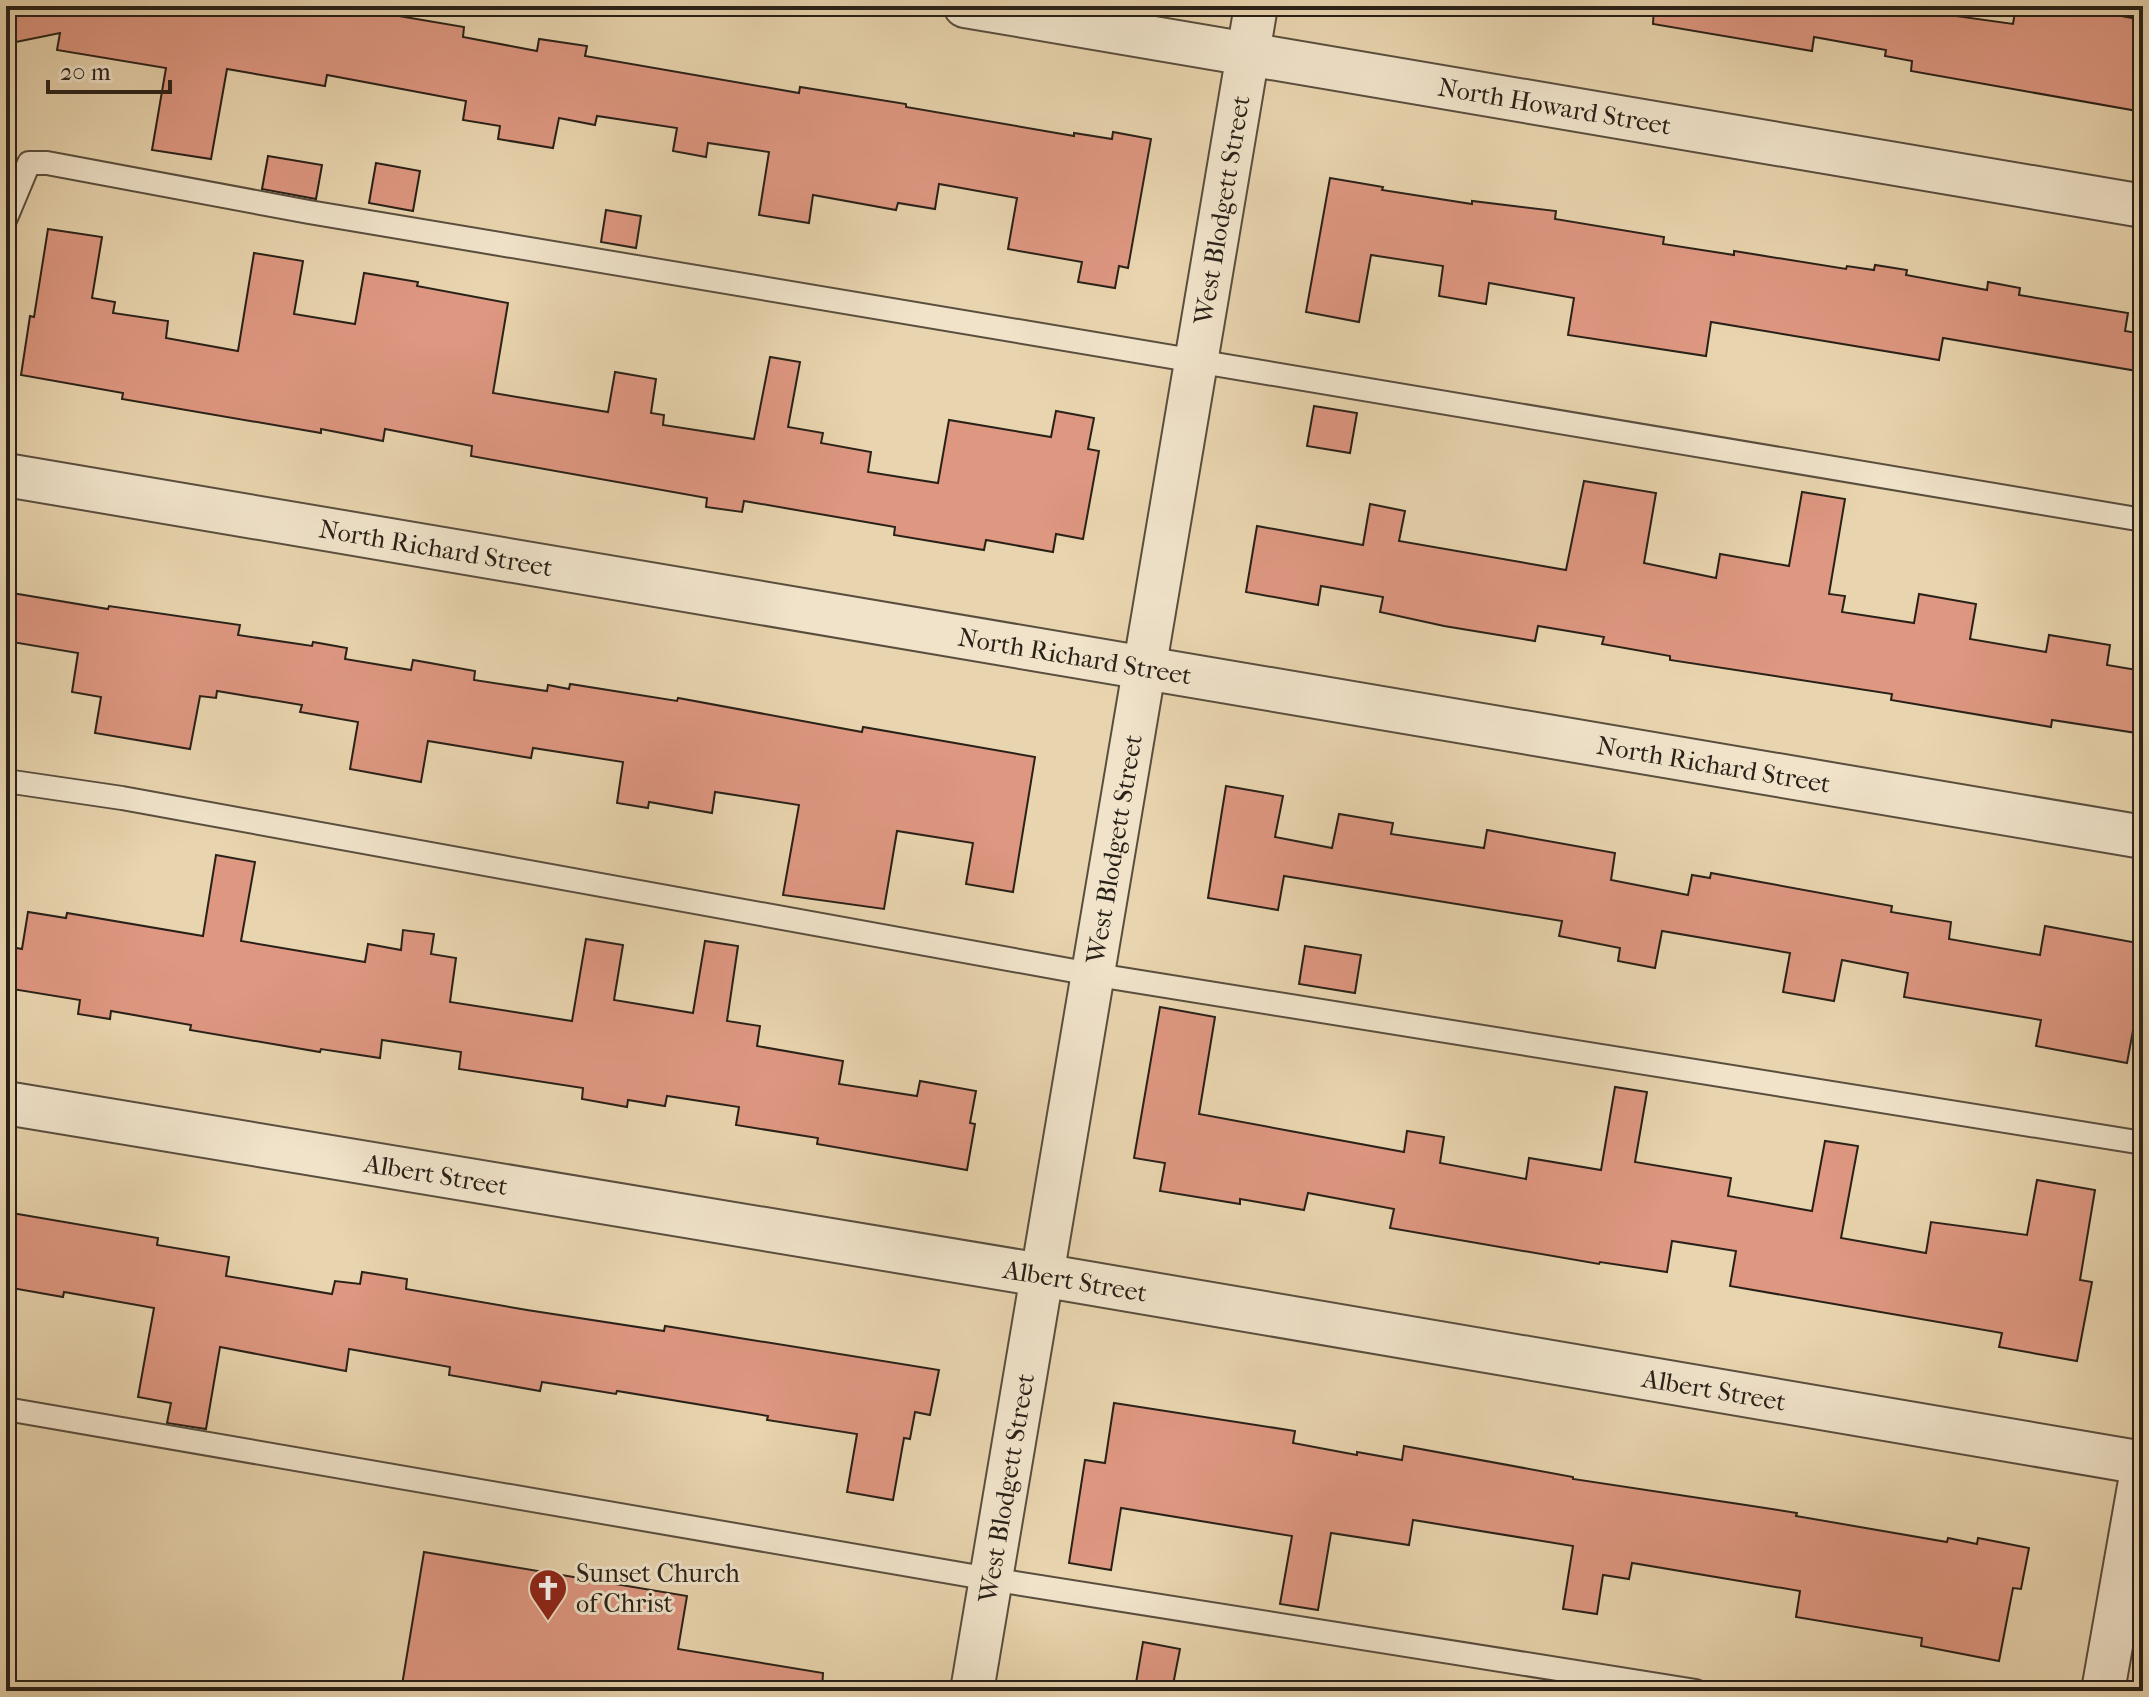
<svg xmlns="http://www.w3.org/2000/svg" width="2149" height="1697" font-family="'IM FELL French Canon',serif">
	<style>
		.building { fill: #de9781; stroke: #292118; stroke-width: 2 }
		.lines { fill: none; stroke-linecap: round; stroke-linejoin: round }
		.lane-casing { stroke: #594e3e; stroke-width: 26 }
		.street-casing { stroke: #594e3e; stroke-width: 46 }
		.lane { stroke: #f0e3ca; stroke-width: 22 }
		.street { stroke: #f0e3ca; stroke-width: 42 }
		.labels { text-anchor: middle; stroke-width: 6; stroke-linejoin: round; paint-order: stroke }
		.street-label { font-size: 26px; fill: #292118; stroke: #f0e3ca }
		.poi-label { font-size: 26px; fill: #292118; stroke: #f0e3ca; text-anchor: start }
	</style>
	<rect width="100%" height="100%" fill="#e8d4ae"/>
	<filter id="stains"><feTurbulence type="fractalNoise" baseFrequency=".0025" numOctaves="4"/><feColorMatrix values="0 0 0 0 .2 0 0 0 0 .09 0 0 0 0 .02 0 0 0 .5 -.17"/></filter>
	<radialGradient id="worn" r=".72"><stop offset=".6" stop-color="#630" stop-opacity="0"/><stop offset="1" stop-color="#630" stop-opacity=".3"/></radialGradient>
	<g class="building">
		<path d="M6,6H340L464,27L463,37L537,51L539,39L587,46L585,56L799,93L800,87L906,104V107L1074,136V133L1112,139L1113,132L1151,139L1128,268L1119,266L1115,288L1078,282L1082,262L1008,249L1017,198L939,184L935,209L898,203L896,210L813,195L809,223L759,215L769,152L708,143L706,157L673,151L677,128L597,116L595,125L559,118L553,148L498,139L500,126L463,120L466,101L327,75L325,86L227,69L211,159L152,150L166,68L57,50L60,33L6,44Z"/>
		<path d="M1654,6H1935L1934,13L2013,24L2016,6H2067L2143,20V112L1911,71L1912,61L1885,56L1886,50L1814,37L1812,51L1653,24Z"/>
		<path d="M268,156L322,165L316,199L262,189Z"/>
		<path d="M376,163L420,171L413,211L369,203Z"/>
		<path d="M1330,178L1383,187L1382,190L1472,204V201L1556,211L1555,219L1664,237L1663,244L1734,255V251L1846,269L1847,266L1874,270L1875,265L1907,270L1906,275L1987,290L1988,282L2020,288L2019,295L2128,313L2125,331L2143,334V372L1943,338L1939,360L1711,322L1706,356L1568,335L1574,298L1489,283L1486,304L1439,296L1443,266L1371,255L1359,322L1306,312Z"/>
		<path d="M606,210L641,216L636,248L601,242Z"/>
		<path d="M48,229L102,237L92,298L115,302L113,313L168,321L166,338L238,351L254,253L303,261L294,314L355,324L364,273L418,282L417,286L508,303L493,393L608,412L615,372L656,379L651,413L664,415L663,425L754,439L770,357L800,362L788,427L823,433L821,443L871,452L868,472L938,483L949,420L1051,437L1056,411L1094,418L1088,449L1099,451L1083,539L1056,534L1053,552L986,540L984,550L894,535L895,527L744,501L742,512L706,507L707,498L471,456L472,446L385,429L383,441L321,429V433L122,399L123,393L21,375L30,316L34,317Z"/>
		<path d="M1314,406L1357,413L1350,453L1307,446Z"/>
		<path d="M1584,481L1656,493L1644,563L1716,578L1720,554L1789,566L1802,492L1845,499L1829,594L1845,596L1842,612L1914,623L1919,594L1976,604L1970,639L2046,652L2049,635L2110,645L2107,665L2143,671V734L2052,720L2051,727L1891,700L1892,694L1670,660V656L1602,644L1604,637L1538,626L1535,641L1444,626L1380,612L1383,597L1321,586L1318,605L1246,592L1257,526L1363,545L1370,504L1405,511L1399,541L1566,570Z"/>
		<path d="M6,592L108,609L109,606L240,625L238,635L312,646L313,642L347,648L345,659L411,670L413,660L475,671L474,680L547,691L548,685L569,689L570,684L677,701L678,698L862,732L863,727L1035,757L1013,892L966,884L973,843L897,831L884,909L783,895L799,805L715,792L712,813L649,802L648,808L617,803L623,762L533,748L531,758L428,741L421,782L350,769L358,722L300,712L302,705L217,691L216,698L200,696L190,749L95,733L101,697L72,692L78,653L6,641Z"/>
		<path d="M1226,786L1283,796L1275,837L1332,848L1339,814L1393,823L1391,834L1484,848L1487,830L1615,853L1611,880L1688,895L1692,875L1710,878L1711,873L1892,906L1891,912L1951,922L1949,939L2040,955L2045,926L2143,944V976L2127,1063L2036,1046L2041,1020L1904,997L1908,973L1842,960L1834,1001L1783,992L1790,953L1662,931L1655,968L1618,961L1620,948L1559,936L1562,921L1284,876L1278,910L1208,898Z"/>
		<path d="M216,855L255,862L241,941L365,962L368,944L401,950L403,930L434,934L431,954L456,958L450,1002L572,1021L586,939L623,945L614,1000L693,1013L705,941L738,946L727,1021L760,1026L757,1046L843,1061L839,1084L917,1096L920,1081L976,1091L970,1123L975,1124L967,1170L817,1144L818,1138L736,1125L739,1107L667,1096L665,1106L628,1100L627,1107L582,1099L583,1088L459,1069L461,1052L382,1040L380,1058L321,1049L320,1052L190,1030L191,1025L111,1011L110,1019L78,1014L80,1000L6,988V946L22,949L28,912L66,918L67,913L203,936Z"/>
		<path d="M1305,946L1361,955L1355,993L1299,984Z"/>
		<path d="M1160,1007L1215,1017L1199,1114L1404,1152L1407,1131L1444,1137L1440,1163L1526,1179L1529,1158L1601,1170L1615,1087L1647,1092L1635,1162L1731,1178L1728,1196L1812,1211L1825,1141L1858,1146L1841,1238L1926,1253L1931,1222L2027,1235L2037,1180L2095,1190L2080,1280L2092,1282L2077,1361L1999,1347L2002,1333L1730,1286L1736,1251L1672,1241L1667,1272L1600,1262L1599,1264L1390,1228L1394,1209L1308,1193L1304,1210L1240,1199V1204L1160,1191L1165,1163L1134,1158Z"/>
		<path d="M6,1212L158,1238L157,1245L229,1257L226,1276L332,1294L335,1281L360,1284L362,1272L407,1279L406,1289L527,1310L664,1331L665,1326L939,1370L930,1415L915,1412L910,1439L904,1438L893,1500L847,1492L857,1434L767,1420L768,1416L617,1391L616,1394L542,1382L540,1391L449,1375L450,1367L349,1349L346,1371L220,1347L206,1429L167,1423L171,1403L138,1397L154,1308L64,1292L63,1297L6,1287Z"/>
		<path d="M1114,1403L1295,1431L1293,1443L1357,1455V1452L1402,1460L1404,1446L1573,1477V1479L1739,1504L1797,1513L1796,1516L1947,1542L1948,1538L1977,1544L1978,1538L2029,1548L2021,1589L2013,1588L1999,1661L1921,1646L1922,1638L1796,1617L1800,1591L1632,1563L1629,1579L1603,1575L1597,1614L1563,1609L1573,1546L1413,1520L1409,1545L1331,1533L1318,1610L1280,1604L1292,1536L1121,1508L1111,1570L1069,1563L1085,1460L1105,1463Z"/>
		<path d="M424,1552L687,1596L678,1649L823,1673L822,1691H401Z"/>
		<path d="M1143,1642L1180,1649L1172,1690L1136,1683Z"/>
	</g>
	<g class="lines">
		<defs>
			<g id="lane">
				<path d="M6,218L29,163H47L309,212L2143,520"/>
				<path d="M6,781L122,798L1091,974L2143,1143"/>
				<path d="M6,1409L990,1579L1696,1691"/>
			</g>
			<g id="street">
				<path id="s1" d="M965,6L2143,206"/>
				<path id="s2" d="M6,475L2143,837"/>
				<path id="s3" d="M6,1103L1041,1275L2143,1463"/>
				<path id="s4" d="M972,1691L1256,6"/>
				<path d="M2103,1691L2143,1464"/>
			</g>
		</defs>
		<use href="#lane" class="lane-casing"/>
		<use href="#street" class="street-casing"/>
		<use href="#lane" class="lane"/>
		<use href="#street" class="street"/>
	</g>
	<defs>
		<symbol id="church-pin" viewBox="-11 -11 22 30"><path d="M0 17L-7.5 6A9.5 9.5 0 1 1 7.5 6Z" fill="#8f2418" stroke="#f0e3ca"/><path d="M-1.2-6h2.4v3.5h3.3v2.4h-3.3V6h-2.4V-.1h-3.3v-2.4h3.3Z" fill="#fff"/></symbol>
	</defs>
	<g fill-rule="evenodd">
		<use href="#church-pin" x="526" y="1566" width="44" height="60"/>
	</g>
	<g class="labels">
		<g class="street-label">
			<text dy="9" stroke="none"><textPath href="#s1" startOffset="598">North Howard Street</textPath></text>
			<text dy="9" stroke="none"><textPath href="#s4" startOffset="1502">West Blodgett Street</textPath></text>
			<text dy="9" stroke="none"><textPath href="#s2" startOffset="436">North Richard Street</textPath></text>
			<text dy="9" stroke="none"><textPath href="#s2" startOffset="1084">North Richard Street</textPath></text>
			<text dy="9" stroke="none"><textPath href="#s2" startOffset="1732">North Richard Street</textPath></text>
			<text dy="9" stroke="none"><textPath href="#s4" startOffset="854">West Blodgett Street</textPath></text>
			<text dy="9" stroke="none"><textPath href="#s3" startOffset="436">Albert Street</textPath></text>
			<text dy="9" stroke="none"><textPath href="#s3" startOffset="1084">Albert Street</textPath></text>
			<text dy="9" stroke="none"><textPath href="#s3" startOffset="1732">Albert Street</textPath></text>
			<text dy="9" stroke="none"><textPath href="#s4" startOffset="206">West Blodgett Street</textPath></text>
		</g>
		<g class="poi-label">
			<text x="576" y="1582">Sunset Church<tspan x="576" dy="30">of Christ</tspan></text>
		</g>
	</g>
	<rect width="2149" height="1697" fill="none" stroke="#e8d4ae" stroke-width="32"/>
	<rect x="8" y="8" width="2133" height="1681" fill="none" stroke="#292118" stroke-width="4"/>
	<rect x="16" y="16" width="2117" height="1665" fill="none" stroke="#292118" stroke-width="2"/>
	<path d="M48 80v12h122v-12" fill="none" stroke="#292118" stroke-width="4"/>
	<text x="60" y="80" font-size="24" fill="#292118" stroke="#f0e3ca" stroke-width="6" paint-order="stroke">20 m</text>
	<rect width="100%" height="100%" filter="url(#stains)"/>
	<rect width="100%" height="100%" fill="url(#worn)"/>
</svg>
